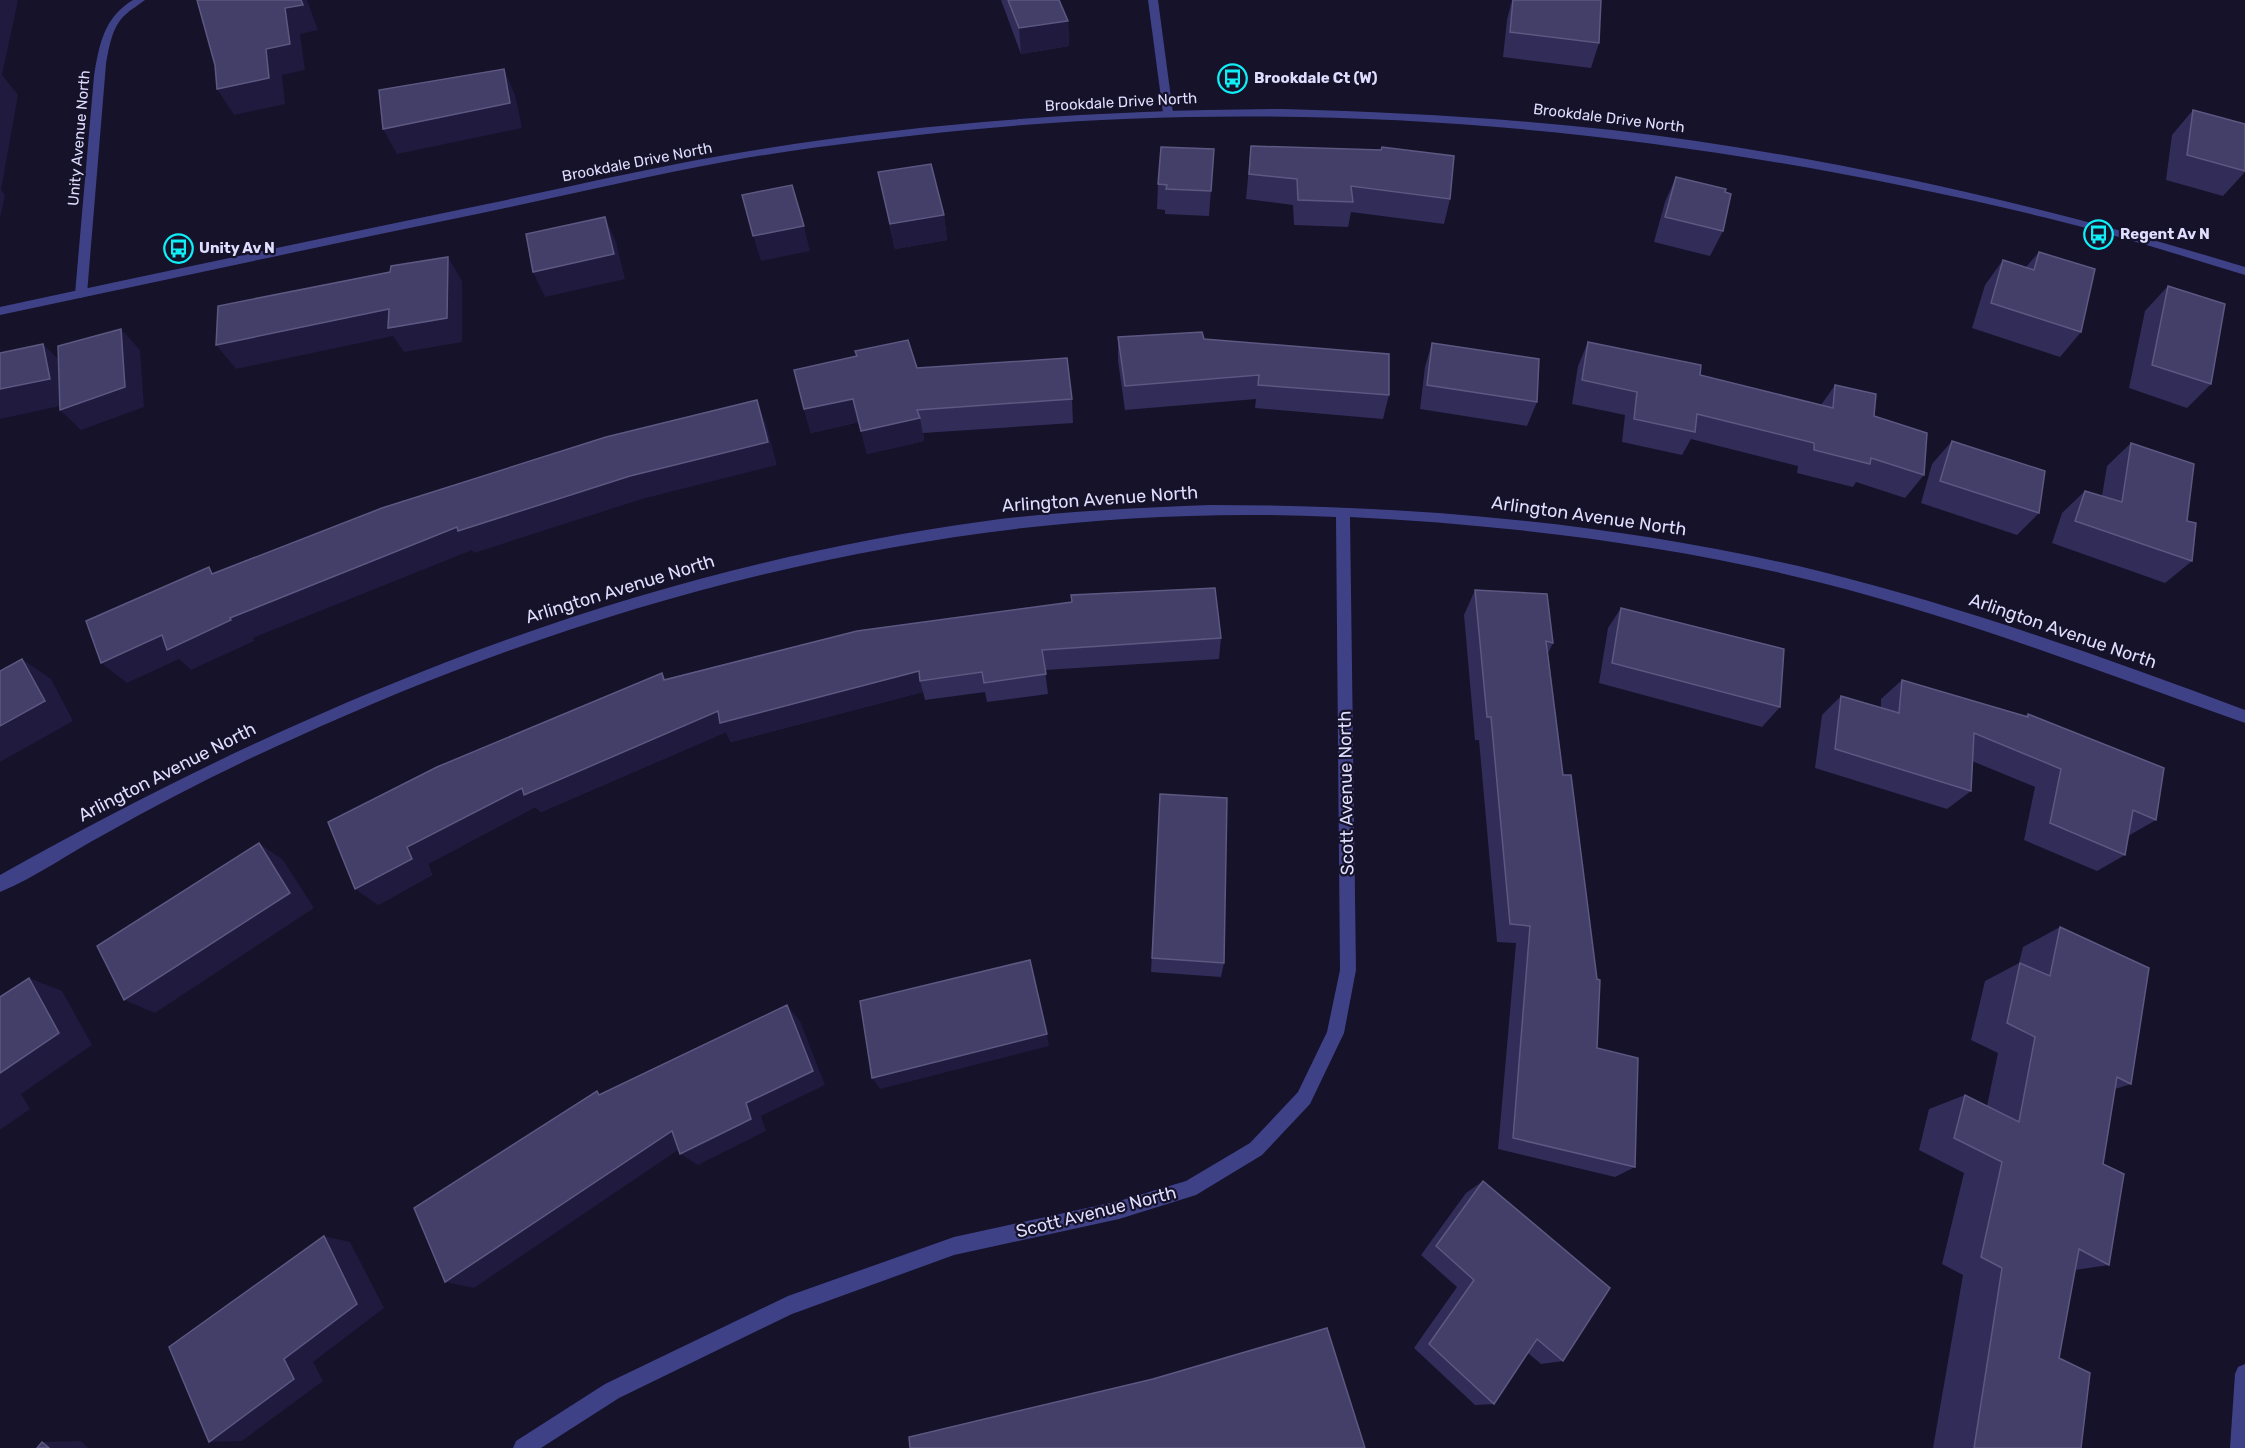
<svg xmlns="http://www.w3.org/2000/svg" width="2245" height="1448" font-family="Rubik,sans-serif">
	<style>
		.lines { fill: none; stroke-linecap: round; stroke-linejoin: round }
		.minor { fill: #3f4187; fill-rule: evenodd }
		.tertiary { fill: #3f4187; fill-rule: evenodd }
		.wall { fill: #322c58 }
		.shaded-wall { fill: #1f1a3e }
		.building { fill: #443f69; stroke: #5c5881; stroke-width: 1.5 }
		.labels { text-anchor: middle; stroke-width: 4.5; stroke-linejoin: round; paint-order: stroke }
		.far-poi-label { font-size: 15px; font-weight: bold; fill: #deddfe; stroke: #15122a; text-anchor: start }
		.far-street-label { font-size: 15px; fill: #deddfe; stroke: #15122a }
		.street-label { font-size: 18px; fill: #deddfe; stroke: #15122a }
	</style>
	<rect width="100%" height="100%" fill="#15122a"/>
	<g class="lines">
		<g class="minor">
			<path d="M133,0H145C139,5 131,9 125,15C112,27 109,47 106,64L87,294L81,298L75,294L94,76C99,45 104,17 133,0Z"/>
			<path d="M1148,0H1158L1173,113L1168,116L1163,113Z"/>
			<path d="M1210,505C1415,505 1620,523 1819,571C1964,607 2106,658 2245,710V723C2105,673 1967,620 1822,583C1669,544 1508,525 1350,517L1356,970L1344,1033L1310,1104L1262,1155L1196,1195L1119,1219L954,1255L792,1314L619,1398L541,1448H513L516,1441L605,1384L788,1296L954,1237L1119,1201L1186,1181L1250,1143L1298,1092L1327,1032L1340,970L1336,517C977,500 620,589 295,738C230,767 167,799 105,834C71,852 36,877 0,892V875C312,700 629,570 986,521C1060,511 1136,508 1210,505Z"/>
		</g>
		<g class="tertiary">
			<path d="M1284,109C1394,112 1503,118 1612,130C1827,155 2038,204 2245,267V275C2179,255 2114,234 2047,218C1693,132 1331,94 967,130C888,138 808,147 729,161C646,176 564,196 482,213C321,246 161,281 0,315V307C162,272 324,238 487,204C578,185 670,163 762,149C935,121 1109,110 1284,109Z"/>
			<path d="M2245,1364V1448H2230L2235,1374L2238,1367Z"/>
		</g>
	</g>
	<g class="wall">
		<path d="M1001,0H1059L1068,21L1069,46L1021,54Z"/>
		<path d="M1512,0H1601L1599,43L1591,68L1503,57L1507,20Z"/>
		<path d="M2193,110L2245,124V172L2223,196L2166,180L2172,135Z"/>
		<path d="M1251,146L1450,199L1444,224L1351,212L1348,227L1294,225L1293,205L1246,199Z"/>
		<path d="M1214,149L1209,216L1165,214V210L1157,209L1158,184Z"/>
		<path d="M878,172L944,215L947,240L895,249Z"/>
		<path d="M1676,177L1725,192L1723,231L1710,256L1654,242L1665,202Z"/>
		<path d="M2039,252L2081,332L2060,357L1972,328L1985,285L2003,260L2026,267Z"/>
		<path d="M2168,286L2211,384L2187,408L2129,388L2145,311Z"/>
		<path d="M1118,337L1204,339L1389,395L1383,419L1255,408L1256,399L1125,410L1118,361Z"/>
		<path d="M1588,342L1700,375L1821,405L1835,385L1874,416L1924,475L1905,498L1856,482L1853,487L1797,473L1798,466L1691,439L1682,455L1622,442L1625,415L1572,404L1578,366Z"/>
		<path d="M1432,343L1537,402L1527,426L1420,409L1425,367Z"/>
		<path d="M917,368L1072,399L1073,423L923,433L924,441L867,454L859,422L811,433L804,409Z"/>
		<path d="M1952,441L2039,513L2017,535L1921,503L1932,464Z"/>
		<path d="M2131,443L2187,521L2192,561L2165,583L2052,543L2062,513L2085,491L2102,496L2107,466Z"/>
		<path d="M1475,590L1553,643L1548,653L1597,1048L1635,1167L1615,1177L1498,1149L1516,943L1497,942L1479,740H1475L1464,615Z"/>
		<path d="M1621,608L1780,707L1762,727L1599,683L1608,628Z"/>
		<path d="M857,631L1221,638L1219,659L1045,670L1048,694L987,702L985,692L925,700L923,692L731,742L726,732L541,812L535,807L428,864L432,875L378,905L662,673L665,679Z"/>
		<path d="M1902,680L2025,716L2028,714L2156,820L2128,836L2125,855L2097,871L2024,840L2035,787L1972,761L1971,791L1947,809L1815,768L1822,715L1841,696L1881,708V699Z"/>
		<path d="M1160,794L1224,963L1221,977L1151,972Z"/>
		<path d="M2060,927L2131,1084L2115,1089L2103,1164L2109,1265L2075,1270L2059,1358L2081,1448H1933L1963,1275L1942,1264L1964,1173L1919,1150L1929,1109L1965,1095L1987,1106L1998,1053L1971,1040L1985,981L2019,963L2023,947Z"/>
		<path d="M1483,1181L1563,1361L1541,1364L1528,1353L1494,1404L1475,1405L1414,1348L1457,1287L1421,1255L1466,1193Z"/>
	</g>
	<g class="shaded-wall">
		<path d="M0,0H18L2,75L18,95L1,190L5,195L0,218Z"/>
		<path d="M301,0H307L318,30L300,34L305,70L282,75L285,104L234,115L217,89L266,49L285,8Z"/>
		<path d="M1068,21L1069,46L1021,54L1019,28Z"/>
		<path d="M504,69L515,95L522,128L397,154L383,129Z"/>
		<path d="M944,215L947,240L895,249L890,224Z"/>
		<path d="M605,217L616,242L625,279L545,297L533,272Z"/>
		<path d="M804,226L810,251L761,261L753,236Z"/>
		<path d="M448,257L462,281V342L404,352L393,336L236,369L216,345Z"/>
		<path d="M121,329L140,350L144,407L81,430L60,410Z"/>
		<path d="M43,344L67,368L74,403L0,419V389Z"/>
		<path d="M853,399L859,422L811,433L804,409Z"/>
		<path d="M757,400L766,424L777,465L642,499L474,553L472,550L253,638L254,641L191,670L179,659L127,683L101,663L162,635L230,618Z"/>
		<path d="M920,418L924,441L867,454L861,431Z"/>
		<path d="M22,659L51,679L73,721L0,762V726Z"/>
		<path d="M919,671L920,681L923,692L731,742L726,732L541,812L535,807L428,864L432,875L378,905L355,889L407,847L522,788L718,711Z"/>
		<path d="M259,843L283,860L314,908L155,1013L124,1000Z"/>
		<path d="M29,978L62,991L92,1045L21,1094L30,1109L0,1130V1073Z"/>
		<path d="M787,1005L800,1021L825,1085L761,1116L766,1131L698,1165L680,1154L746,1103Z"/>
		<path d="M1047,1034L1049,1046L880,1089L872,1078Z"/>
		<path d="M672,1131L690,1142L474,1288L445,1282Z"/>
		<path d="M324,1236L350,1242L384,1308L313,1362L323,1381L242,1441L209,1442L284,1359Z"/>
		<path d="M81,1441L88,1448H49L42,1442Z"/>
	</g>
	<g class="building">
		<path d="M197,0H301L303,5L285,8L290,44L266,49L269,78L217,89L215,65Z"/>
		<path d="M1008,0H1059L1068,21L1019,28Z"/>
		<path d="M1513,0H1601L1599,43L1510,32Z"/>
		<path d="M504,69L510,103L383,129L379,90Z"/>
		<path d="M2193,110L2245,124V171L2187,155Z"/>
		<path d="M1251,146L1381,150L1382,147L1454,156L1450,199L1351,186L1353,202L1298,200L1297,179L1249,174Z"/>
		<path d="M1161,147L1214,149L1211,191L1166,189L1167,185L1158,184Z"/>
		<path d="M931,164L944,215L890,224L878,172Z"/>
		<path d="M1676,177L1726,189L1725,192L1731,194L1723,231L1665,217Z"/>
		<path d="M792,185L804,226L753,236L742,195Z"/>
		<path d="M605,217L614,254L533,272L526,234Z"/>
		<path d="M2039,252L2095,269L2081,332L1991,303L2003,260L2034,270Z"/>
		<path d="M448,257L447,318L388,328L389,309L216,345L218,306L390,272L391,266Z"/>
		<path d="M2168,286L2225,304L2211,384L2152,365Z"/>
		<path d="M121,329L125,387L60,410L58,346Z"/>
		<path d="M1202,332L1204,339L1389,354V395L1258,385L1259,375L1125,386L1118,337Z"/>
		<path d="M908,340L917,368L1067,358L1072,399L917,410L920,418L861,431L853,399L804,409L794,370L857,356L855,351Z"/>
		<path d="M1588,342L1701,365L1700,375L1833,408L1835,385L1876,394L1874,416L1927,433L1924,475L1871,458L1870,464L1814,450V443L1697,414L1695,432L1634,419L1637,392L1582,380Z"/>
		<path d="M1432,343L1539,359L1537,402L1427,385Z"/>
		<path d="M43,344L50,379L0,389V353Z"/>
		<path d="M757,400L768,442L630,476L458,531L457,527L230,618L231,620L167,650L162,635L101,663L86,621L209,567L212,574L382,508L606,437Z"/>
		<path d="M1952,441L2045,471L2039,513L1940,481Z"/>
		<path d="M2131,443L2194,464L2187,521L2196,523L2192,561L2075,521L2085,491L2122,502Z"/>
		<path d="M1215,588L1221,638L1042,650L1046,674L984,683L982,672L920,681L919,671L720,723L718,711L524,795L522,788L407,847L412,859L355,889L328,822L437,767L662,673L664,680L857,631L1072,602L1071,595Z"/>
		<path d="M1475,590L1547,594L1553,643L1546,641L1563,775H1571L1597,979L1600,980L1597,1048L1638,1058L1635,1167L1513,1138L1530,926L1510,924L1491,717H1487Z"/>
		<path d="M1621,608L1784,649L1780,707L1612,663Z"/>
		<path d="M22,659L45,701L0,726V671Z"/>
		<path d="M1902,680L2028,717V714L2164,768L2156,820L2133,810L2125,855L2050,823L2061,769L1974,733L1971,791L1835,749L1841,696L1899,713Z"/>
		<path d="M1160,794L1227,798L1224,963L1152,958Z"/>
		<path d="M259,843L290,893L124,1000L97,946Z"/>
		<path d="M2060,927L2149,968L2131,1084L2117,1077L2103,1164L2124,1174L2109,1265L2079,1249L2059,1358L2090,1373L2081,1448H1974L2002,1268L1981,1257L2002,1162L1954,1138L1965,1095L2019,1122L2035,1037L2007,1023L2020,963L2050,976Z"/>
		<path d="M1030,960L1047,1034L872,1078L860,1001Z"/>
		<path d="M29,978L59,1033L0,1073V997Z"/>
		<path d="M787,1005L813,1071L746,1103L751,1119L680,1154L672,1131L445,1282L414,1208L597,1091L599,1095Z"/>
		<path d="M1483,1181L1610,1288L1563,1361L1537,1339L1494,1404L1429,1344L1474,1280L1436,1246Z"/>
		<path d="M324,1236L357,1304L284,1359L294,1379L209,1442L169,1347Z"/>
		<path d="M1327,1328L1365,1448H910L909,1437L1153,1379Z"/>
		<path d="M42,1442L49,1448H37Z"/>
	</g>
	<defs>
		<symbol id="bus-ring" viewBox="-11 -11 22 22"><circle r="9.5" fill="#15122a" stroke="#10eff6" stroke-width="1.5"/><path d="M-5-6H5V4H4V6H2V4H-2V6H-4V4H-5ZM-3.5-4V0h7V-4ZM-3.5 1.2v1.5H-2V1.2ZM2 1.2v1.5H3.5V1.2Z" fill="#10eff6"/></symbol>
	</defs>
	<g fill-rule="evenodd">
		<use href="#bus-ring" x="1216" y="62" width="33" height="33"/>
		<use href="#bus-ring" x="2082" y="218" width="33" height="33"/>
		<use href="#bus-ring" x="162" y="232" width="33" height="33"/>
	</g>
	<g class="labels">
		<g class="far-poi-label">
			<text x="1254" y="83">Brookdale Ct (W)</text>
			<text x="2120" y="239">Regent Av N</text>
			<text x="199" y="253">Unity Av N</text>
		</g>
		<g class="far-street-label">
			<text transform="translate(1121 102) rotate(-3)" y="5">Brookdale Drive North</text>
			<text transform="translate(1609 118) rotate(7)" y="5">Brookdale Drive North</text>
			<text transform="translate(79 138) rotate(-85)" y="5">Unity Avenue North</text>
			<text transform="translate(637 162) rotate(-11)" y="5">Brookdale Drive North</text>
		</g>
		<g class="street-label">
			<text transform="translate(1100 499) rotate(-4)" y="6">Arlington Avenue North</text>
			<text transform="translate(1589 516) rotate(8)" y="6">Arlington Avenue North</text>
			<text transform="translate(620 589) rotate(-17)" y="6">Arlington Avenue North</text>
			<text transform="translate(2063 631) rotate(19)" y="6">Arlington Avenue North</text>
			<text transform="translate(167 772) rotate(-27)" y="6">Arlington Avenue North</text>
			<text transform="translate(1346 793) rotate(-91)" y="6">Scott Avenue North</text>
			<text transform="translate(1096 1212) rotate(-14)" y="6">Scott Avenue North</text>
		</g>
	</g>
</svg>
